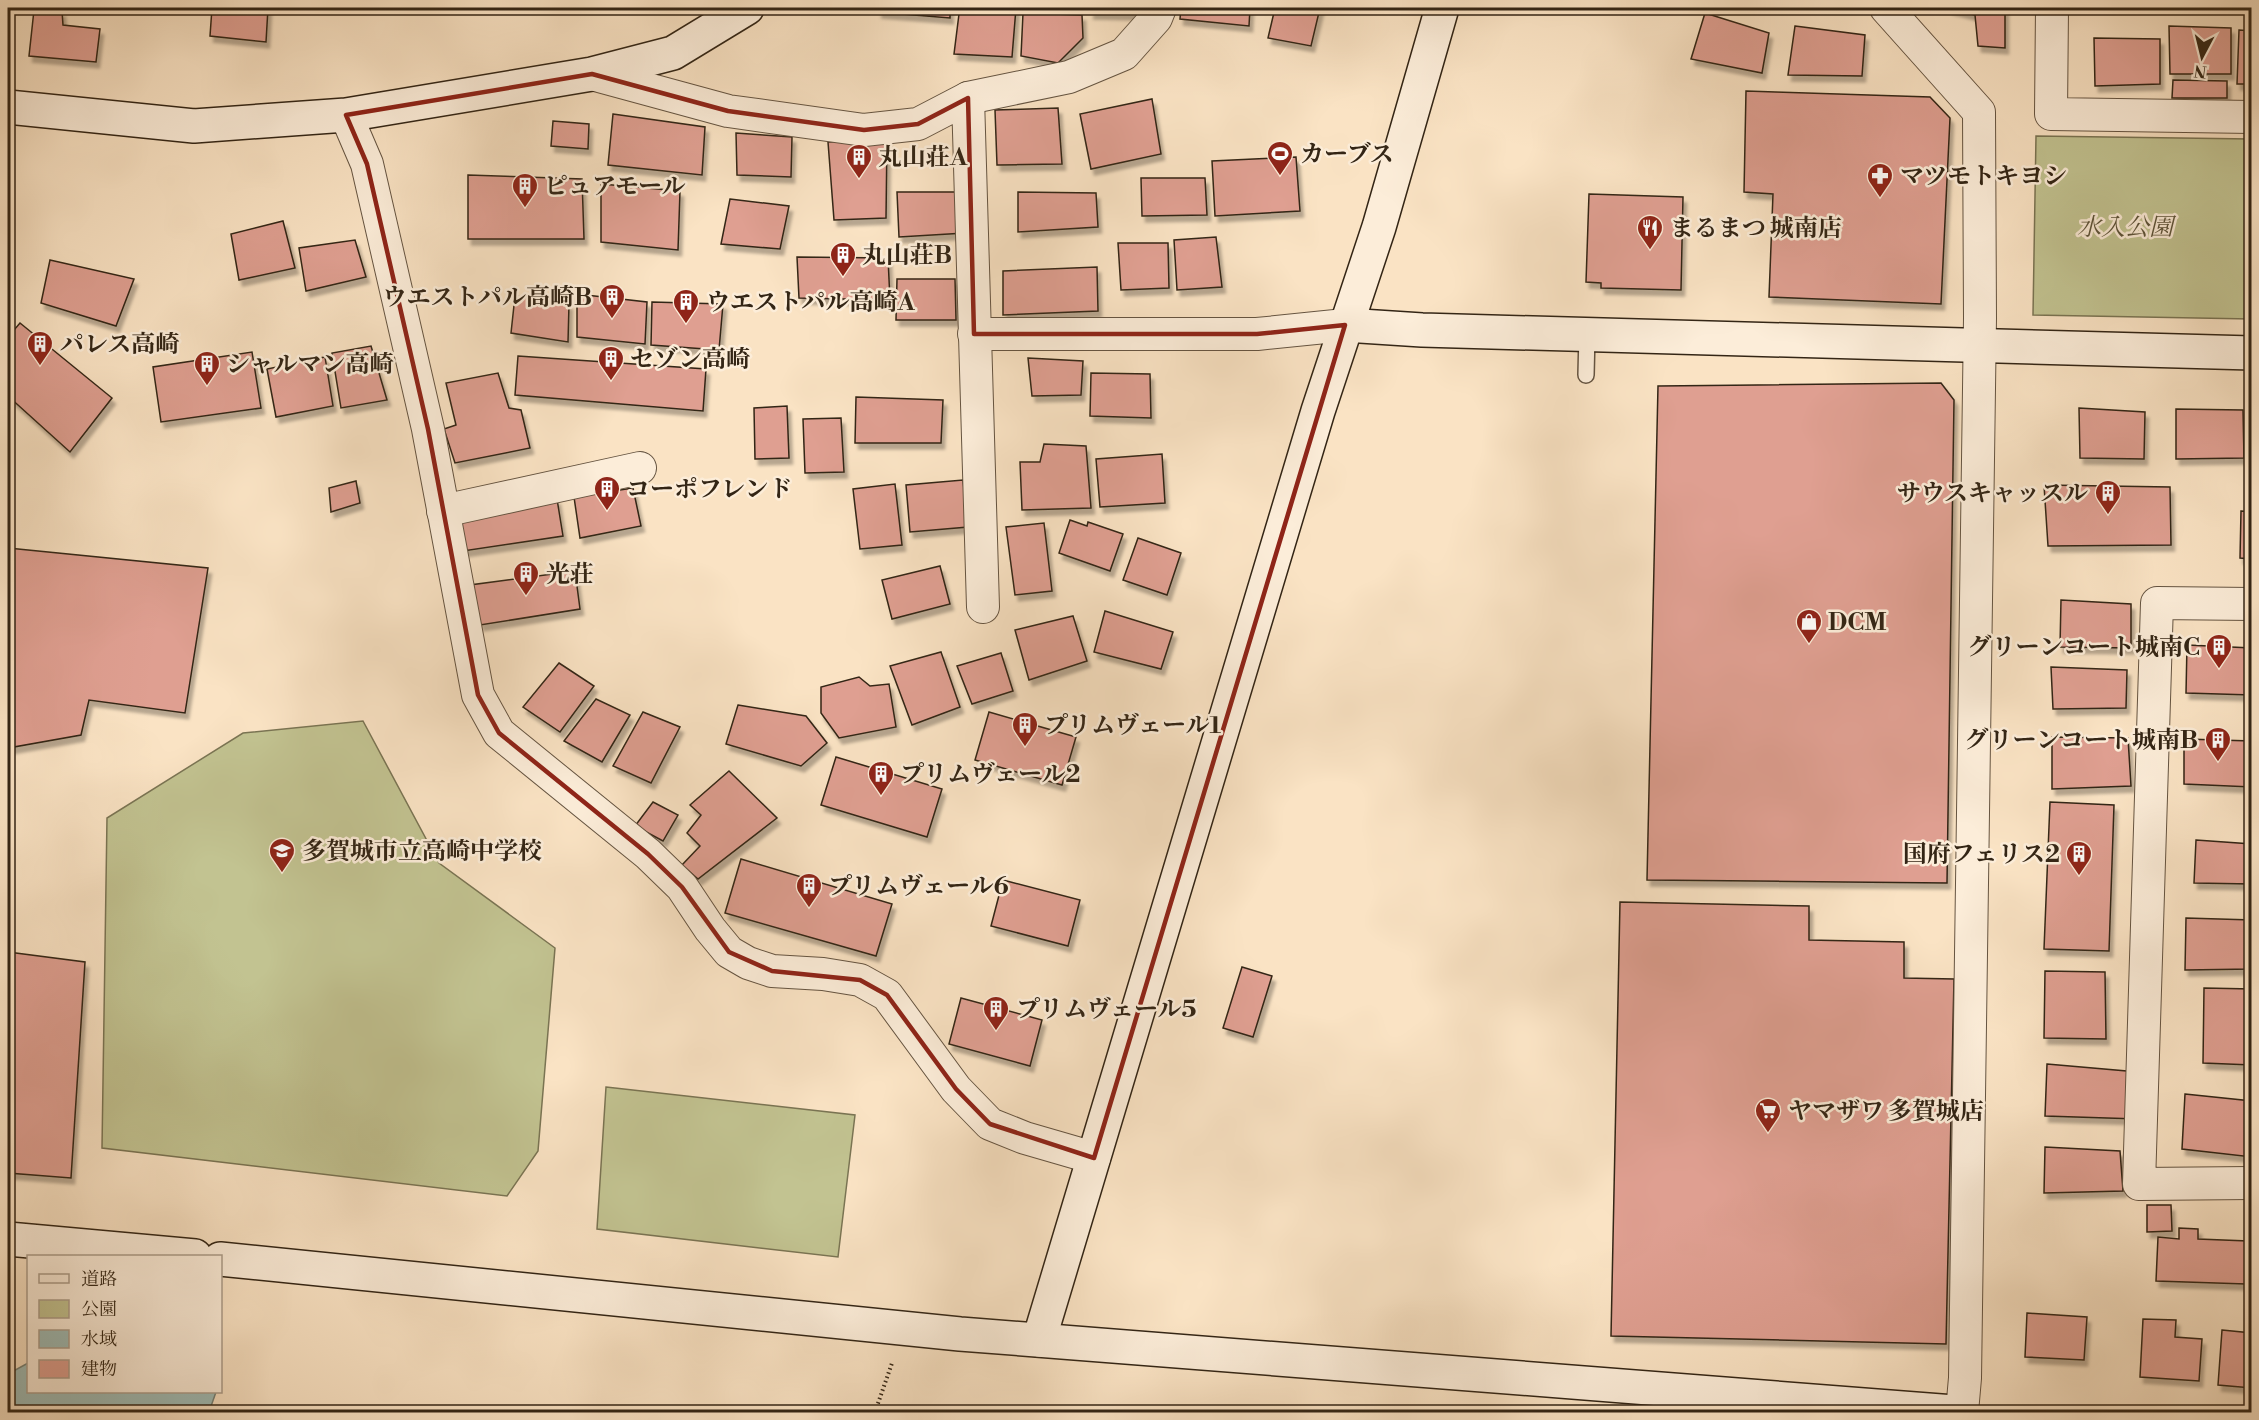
<svg xmlns="http://www.w3.org/2000/svg" width="2259" height="1420" font-family="'Libre Bodoni','Noto Serif JP',serif">
	<style>
		.green { fill: #c2c391; stroke: #7a7453; stroke-width: 1.5 }
		.water { fill: #9fbdb8; stroke: #748077; stroke-width: 1.5 }
		.building { fill: #df9f91; stroke: #332515; stroke-width: 1.5; filter: url(#shadow) }
		.lines { fill: none; stroke-linecap: round; stroke-linejoin: round }
		.lane-casing { stroke: #655441; stroke-width: 18 }
		.street-casing { stroke: #655441; stroke-width: 34 }
		.secondary-casing { stroke: #332515; stroke-width: 36 }
		.path { stroke: #332515; stroke-width: 4; stroke-dasharray: 1.5 3; stroke-linecap: butt }
		.lane { stroke: #fcedd9; stroke-width: 15 }
		.street { stroke: #fcedd9; stroke-width: 32 }
		.secondary { stroke: #fcedd9; stroke-width: 33 }
		.marked { fill: none; stroke: #8f2418; stroke-width: 4.5; stroke-linejoin: round }
		.labels { text-anchor: middle; stroke-width: 5; stroke-linejoin: round; paint-order: stroke }
		.poi-label { font-size: 24px; font-weight: bold; fill: #332515; stroke: #fcedd9; text-anchor: start }
		.park-label { font-size: 24px; font-style: italic; fill: #5e543a; stroke: #fcedd9 }
	</style>
	<defs>
		<filter id="shadow"><feDropShadow dx="3.5" dy="6" stdDeviation="1.5" flood-color="#0004"/></filter>
	</defs>
	<rect width="100%" height="100%" fill="#fae3c4"/>
	<filter id="stains"><feTurbulence type="fractalNoise" baseFrequency=".00333" numOctaves="4"/><feColorMatrix values="0 0 0 0 .2 0 0 0 0 .09 0 0 0 0 .02 0 0 0 .5 -.17"/></filter>
	<radialGradient id="worn" r=".72"><stop offset=".6" stop-color="#630" stop-opacity="0"/><stop offset="1" stop-color="#630" stop-opacity=".3"/></radialGradient>
	<g class="green">
		<path d="M2036,136L2251,139V319L2033,315Z"/>
		<path d="M363,721L439,863L555,948L538,1151L507,1196L102,1148L107,818L243,733Z"/>
		<path d="M606,1087L855,1115L838,1257L597,1229Z"/>
	</g>
	<path class="water" d="M28,1363V1392H216L209,1412H8V1374Z"/>
	<g class="building">
		<path d="M212,8H268L266,42L210,36Z"/>
		<path d="M879,8H950V18L878,12Z"/>
		<path d="M983,8H1016L1012,57L954,54L959,14H982Z"/>
		<path d="M1091,8H1133L1132,14L1090,13Z"/>
		<path d="M1181,8H1250L1249,26L1180,19Z"/>
		<path d="M1275,8H1320L1311,46L1268,38Z"/>
		<path d="M1948,8H2005V48L1978,46L1975,15Z"/>
		<path d="M34,10L62,11L63,25L100,29L96,62L29,56Z"/>
		<path d="M1023,13L1082,15L1083,38L1058,63L1021,56Z"/>
		<path d="M1705,13L1769,33L1762,73L1691,59Z"/>
		<path d="M1795,26L1865,35L1862,76L1788,75Z"/>
		<path d="M2169,26L2231,28V74H2170Z"/>
		<path d="M2239,30L2252,31V84H2237Z"/>
		<path d="M2094,38L2160,39V84L2095,86Z"/>
		<path d="M2173,80L2227,81V98H2172Z"/>
		<path d="M1746,91L1930,97L1950,118L1941,304L1769,297L1773,194L1744,192Z"/>
		<path d="M1152,99L1161,154L1091,169L1080,114Z"/>
		<path d="M1058,108L1062,164L997,165L995,110Z"/>
		<path d="M613,114L705,127L702,175L608,165Z"/>
		<path d="M553,121L589,124L588,149L551,146Z"/>
		<path d="M736,133L792,137L791,177L737,175Z"/>
		<path d="M887,138L886,218L834,220L828,142Z"/>
		<path d="M1296,157L1300,211L1215,216L1212,161Z"/>
		<path d="M468,175L582,179L584,239H468Z"/>
		<path d="M1141,178H1205L1207,215L1142,216Z"/>
		<path d="M601,184L680,191L678,250L601,242Z"/>
		<path d="M897,192H963L965,233L899,237Z"/>
		<path d="M1018,192L1096,193L1098,227L1018,232Z"/>
		<path d="M1589,194L1683,197L1681,290L1601,288V283L1586,282Z"/>
		<path d="M730,199L789,206L780,249L721,244Z"/>
		<path d="M283,221L295,268L239,280L231,234Z"/>
		<path d="M1216,237L1222,287L1177,290L1174,240Z"/>
		<path d="M355,240L366,277L306,291L299,248Z"/>
		<path d="M1118,243H1168L1169,288L1121,290Z"/>
		<path d="M797,257L888,258L890,300L799,298Z"/>
		<path d="M50,260L134,279L116,326L41,303Z"/>
		<path d="M1097,267L1098,311L1003,315V271Z"/>
		<path d="M897,279H955L956,320H896Z"/>
		<path d="M577,294L647,302L645,344L577,337Z"/>
		<path d="M515,296L569,304L568,342L511,333Z"/>
		<path d="M652,302L723,304L719,350L651,345Z"/>
		<path d="M20,323L112,398L70,452L8,396V337Z"/>
		<path d="M371,346L387,400L341,408L332,353Z"/>
		<path d="M252,352L261,408L161,422L153,367Z"/>
		<path d="M518,356L706,369L703,411L515,395Z"/>
		<path d="M325,357L333,406L276,417L267,369Z"/>
		<path d="M1028,358L1083,361L1081,395L1032,396Z"/>
		<path d="M498,373L509,408L521,410L530,448L455,463L444,429L456,425L446,383Z"/>
		<path d="M1091,373L1150,374L1151,418L1090,416Z"/>
		<path d="M1941,383L1954,400L1947,883L1647,880L1658,386Z"/>
		<path d="M856,397L943,400L941,443H855Z"/>
		<path d="M787,406L789,458L755,459L754,408Z"/>
		<path d="M2079,408L2145,412L2144,459L2080,458Z"/>
		<path d="M2176,409L2243,410L2244,458L2176,459Z"/>
		<path d="M841,418L844,472L805,473L803,419Z"/>
		<path d="M1044,444L1086,446L1091,508L1022,510L1020,462H1040Z"/>
		<path d="M1162,454L1165,503L1100,507L1096,459Z"/>
		<path d="M963,480L968,527L910,532L906,485Z"/>
		<path d="M356,481L360,503L331,512L329,488Z"/>
		<path d="M895,484L902,545L860,549L853,489Z"/>
		<path d="M2044,485L2170,487L2171,545L2048,546Z"/>
		<path d="M633,488L641,526L580,538L574,497Z"/>
		<path d="M557,499L563,536L463,551L456,518Z"/>
		<path d="M2241,511L2252,512V559L2240,558Z"/>
		<path d="M1070,520L1087,526L1088,522L1123,534L1110,571L1059,553Z"/>
		<path d="M1044,523L1052,591L1015,595L1006,527Z"/>
		<path d="M1138,538L1181,553L1167,595L1123,580Z"/>
		<path d="M8,548L208,568L185,713L89,700L81,735L8,748Z"/>
		<path d="M940,566L950,604L892,619L882,580Z"/>
		<path d="M575,571L580,609L480,625L470,585Z"/>
		<path d="M2061,600L2131,604V648L2060,647Z"/>
		<path d="M1105,611L1173,632L1161,669L1094,652Z"/>
		<path d="M1073,616L1087,661L1029,680L1015,630Z"/>
		<path d="M2187,645L2252,648V695L2186,693Z"/>
		<path d="M941,652L960,707L912,725L890,666Z"/>
		<path d="M1001,653L1013,691L972,704L957,666Z"/>
		<path d="M559,663L594,686L560,732L523,707Z"/>
		<path d="M2051,667L2127,670L2126,708L2053,709Z"/>
		<path d="M859,677L870,686L889,684L896,727L839,738L821,713V687Z"/>
		<path d="M596,699L630,715L602,762L564,741Z"/>
		<path d="M738,705L806,716L827,743L801,766L726,744Z"/>
		<path d="M643,712L680,727L651,783L613,766Z"/>
		<path d="M989,712L1076,737L1062,785L975,760Z"/>
		<path d="M2052,737L2128,738L2131,786L2052,789Z"/>
		<path d="M2184,739L2252,741V787L2184,784Z"/>
		<path d="M836,757L942,789L927,837L821,805Z"/>
		<path d="M729,771L777,818L698,879L682,865L700,846L687,833L701,815L690,805Z"/>
		<path d="M653,802L678,815L663,841L635,826Z"/>
		<path d="M2050,802L2114,805L2109,951L2044,949Z"/>
		<path d="M2196,840L2252,844V884L2194,883Z"/>
		<path d="M741,859L892,904L876,956L725,913Z"/>
		<path d="M1003,880L1080,900L1068,946L991,926Z"/>
		<path d="M1620,902L1809,906V940L1904,942V978L1954,979L1946,1344L1611,1336Z"/>
		<path d="M2186,918L2252,920V969L2185,970Z"/>
		<path d="M8,952L85,962L71,1178L8,1173Z"/>
		<path d="M1242,967L1272,976L1253,1037L1223,1028Z"/>
		<path d="M2045,971L2105,972L2106,1039L2044,1038Z"/>
		<path d="M2204,988L2252,989V1065L2203,1063Z"/>
		<path d="M961,998L1042,1020L1030,1066L949,1044Z"/>
		<path d="M2047,1064L2138,1072V1119L2045,1116Z"/>
		<path d="M2185,1094L2252,1101V1157L2182,1149Z"/>
		<path d="M2045,1147L2120,1151L2123,1191L2044,1193Z"/>
		<path d="M2147,1205H2171L2172,1231L2147,1232Z"/>
		<path d="M2179,1228L2198,1229V1239L2248,1241L2246,1284L2156,1281L2158,1237L2179,1239Z"/>
		<path d="M2027,1313L2087,1317L2084,1360L2025,1357Z"/>
		<path d="M2143,1319L2176,1320L2175,1337L2202,1339L2199,1381L2140,1377Z"/>
		<path d="M2222,1330L2252,1333V1388L2218,1385Z"/>
	</g>
	<g class="lines">
		<defs>
			<path id="lane" d="M1586,375L1587,334"/>
			<g id="street">
				<path d="M1886,8L1979,112L1980,318L1965,1378L1962,1412"/>
				<path d="M2052,8L2051,114L2252,117"/>
				<path d="M592,74L728,111L864,130L918,124L968,98L983,607"/>
				<path d="M968,98L1069,77L1124,54L1156,18L1160,8"/>
				<path d="M346,115L367,164L428,429L478,695L499,733L648,854L682,887L710,929L729,952L748,963L772,971L823,974L860,980L887,995L956,1089L990,1124L1025,1138L1094,1158"/>
				<path d="M974,334H1257L1345,325"/>
				<path d="M443,511L640,468"/>
				<path d="M2252,604L2157,603L2139,1184L2252,1183"/>
			</g>
			<g id="secondary">
				<path d="M8,107L194,126L346,115L592,74L673,53L747,8"/>
				<path d="M1345,325L1422,330L2252,353"/>
				<path d="M8,1239L195,1256"/>
				<path d="M220,1259L960,1334L1954,1412"/>
				<path d="M1039,1340L1318,411L1379,227L1442,8"/>
			</g>
		</defs>
		<use href="#lane" class="lane-casing"/>
		<use href="#street" class="street-casing"/>
		<use href="#secondary" class="secondary-casing"/>
		<path class="path" d="M875,1412L892,1363"/>
		<use href="#lane" class="lane"/>
		<use href="#street" class="street"/>
		<use href="#secondary" class="secondary"/>
	</g>
	<path class="marked" d="M592,74L728,111L864,130L918,124L968,98L974,334H1257L1345,325L1094,1158L990,1124L956,1089L887,995L860,980L772,971L729,952L682,887L648,854L499,733L478,695L428,429L367,164L346,115Z"/>
	<defs>
		<symbol id="stadium-pin" viewBox="-11 -11 22 30"><path d="M0 17L-7.5 6A9.5 9.5 0 1 1 7.5 6Z" fill="#8f2418" stroke="#fcedd9"/><path d="M0-5a6.5 5 0 1 0 0 10a6.5 5 0 1 0 0-10ZM-3.5-1.8h7v3.6h-7Z" fill="#fff"/></symbol>
		<symbol id="building-pin" viewBox="-11 -11 22 30"><path d="M0 17L-7.5 6A9.5 9.5 0 1 1 7.5 6Z" fill="#8f2418" stroke="#fcedd9"/><path d="M-4-6H4V6H1V3H-1V6H-4ZM-2.5-4.3h1.7v1.8h-1.7ZM.8-4.3h1.7v1.8H.8ZM-2.5-1h1.7V.8h-1.7ZM.8-1h1.7V.8H.8Z" fill="#fff"/></symbol>
		<symbol id="pharmacy-pin" viewBox="-11 -11 22 30"><path d="M0 17L-7.5 6A9.5 9.5 0 1 1 7.5 6Z" fill="#8f2418" stroke="#fcedd9"/><path d="M-2-6h4v4h4v4h-4v4h-4v-4h-4v-4h4Z" fill="#fff"/></symbol>
		<symbol id="restaurant-pin" viewBox="-11 -11 22 30"><path d="M0 17L-7.5 6A9.5 9.5 0 1 1 7.5 6Z" fill="#8f2418" stroke="#fcedd9"/><path d="M-5-6h1v4h1v-4h1v4h1v-4h1v5L-1.5 .5V6h-2V.5L-5-1ZM5-6V6H3V1.5H1.5Q1.5-4 5-6Z" fill="#fff"/></symbol>
		<symbol id="shop-pin" viewBox="-11 -11 22 30"><path d="M0 17L-7.5 6A9.5 9.5 0 1 1 7.5 6Z" fill="#8f2418" stroke="#fcedd9"/><path d="M-5-2.5h2.3a2.7 3.5 0 0 1 5.4 0H5L5.5 6h-11ZM-1.5-2.5h3a1.5 2.3 0 0 0-3 0Z" fill="#fff"/></symbol>
		<symbol id="school-pin" viewBox="-11 -11 22 30"><path d="M0 17L-7.5 6A9.5 9.5 0 1 1 7.5 6Z" fill="#8f2418" stroke="#fcedd9"/><path d="M0-5L7-2L0 1L-7-2ZM-4 1L0 2.5L4 1V4Q0 6-4 4Z" fill="#fff"/></symbol>
		<symbol id="supermarket-pin" viewBox="-11 -11 22 30"><path d="M0 17L-7.5 6A9.5 9.5 0 1 1 7.5 6Z" fill="#8f2418" stroke="#fcedd9"/><path d="M-6-5.5h2.5l.6 2H6L4.5 2H-2.5L-4.4-4H-6ZM-1.5 3.2a1.3 1.3 0 1 0 .1 0ZM3 3.2a1.3 1.3 0 1 0 .1 0Z" fill="#fff"/></symbol>
	</defs>
	<g fill-rule="evenodd">
		<use href="#stadium-pin" x="1265" y="139" width="30" height="40"/>
		<use href="#building-pin" x="844" y="142" width="30" height="40"/>
		<use href="#pharmacy-pin" x="1865" y="161" width="30" height="40"/>
		<use href="#building-pin" x="510" y="171" width="30" height="40"/>
		<use href="#restaurant-pin" x="1635" y="213" width="30" height="40"/>
		<use href="#building-pin" x="828" y="240" width="30" height="40"/>
		<use href="#building-pin" x="597" y="282" width="30" height="40"/>
		<use href="#building-pin" x="671" y="287" width="30" height="40"/>
		<use href="#building-pin" x="25" y="329" width="30" height="40"/>
		<use href="#building-pin" x="596" y="344" width="30" height="40"/>
		<use href="#building-pin" x="192" y="349" width="30" height="40"/>
		<use href="#building-pin" x="592" y="474" width="30" height="40"/>
		<use href="#building-pin" x="2093" y="478" width="30" height="40"/>
		<use href="#building-pin" x="511" y="559" width="30" height="40"/>
		<use href="#shop-pin" x="1794" y="607" width="30" height="40"/>
		<use href="#building-pin" x="2204" y="632" width="30" height="40"/>
		<use href="#building-pin" x="1010" y="710" width="30" height="40"/>
		<use href="#building-pin" x="2203" y="725" width="30" height="40"/>
		<use href="#building-pin" x="866" y="759" width="30" height="40"/>
		<use href="#school-pin" x="267" y="836" width="30" height="40"/>
		<use href="#building-pin" x="2064" y="839" width="30" height="40"/>
		<use href="#building-pin" x="794" y="871" width="30" height="40"/>
		<use href="#building-pin" x="981" y="994" width="30" height="40"/>
		<use href="#supermarket-pin" x="1753" y="1096" width="30" height="40"/>
	</g>
	<g class="labels">
		<g class="poi-label">
			<text x="1300" y="162">カーブス</text>
			<text x="878" y="165">丸山荘A</text>
			<text x="1900" y="184">マツモトキヨシ</text>
			<text x="544" y="194">ピュアモール</text>
			<text x="1670" y="236">まるまつ 城南店</text>
			<text x="862" y="263">丸山荘B</text>
			<text x="592" y="305" text-anchor="end">ウエストパル高崎B</text>
			<text x="706" y="310">ウエストパル高崎A</text>
			<text x="60" y="352">パレス高崎</text>
			<text x="630" y="367">セゾン高崎</text>
			<text x="226" y="372">シャルマン高崎</text>
			<text x="626" y="497">コーポフレンド</text>
			<text x="2088" y="501" text-anchor="end">サウスキャッスル</text>
			<text x="546" y="582">光荘</text>
			<text x="1828" y="630">DCM</text>
			<text x="2200" y="655" text-anchor="end">グリーンコート城南C</text>
			<text x="1044" y="733">プリムヴェール1</text>
			<text x="2198" y="748" text-anchor="end">グリーンコート城南B</text>
			<text x="900" y="782">プリムヴェール2</text>
			<text x="302" y="859">多賀城市立高崎中学校</text>
			<text x="2060" y="862" text-anchor="end">国府フェリス2</text>
			<text x="828" y="894">プリムヴェール6</text>
			<text x="1016" y="1017">プリムヴェール5</text>
			<text x="1788" y="1119">ヤマザワ 多賀城店</text>
		</g>
		<g class="park-label">
			<text x="2125" y="235">水入公園</text>
		</g>
	</g>
	<rect width="2259" height="1420" fill="none" stroke="#fae3c4" stroke-width="30"/>
	<rect x="9" y="9" width="2241" height="1402" fill="none" stroke="#332515" stroke-width="3"/>
	<rect x="15" y="15" width="2229" height="1390" fill="none" stroke="#332515" stroke-width="1.5"/>
	<rect x="27" y="1255" width="195" height="138" fill="#fcedd9" stroke="#ac9d8b" stroke-width="1.5"/>
	<rect x="39" y="1274" width="30" height="9" fill="#fcedd9" stroke="#ac9d8b" stroke-width="1.5"/>
	<text x="81" y="1285" font-size="18" fill="#332515">道路</text>
	<rect x="39" y="1300" width="30" height="18" fill="#c2c391" stroke="#ac9d8b" stroke-width="1.5"/>
	<text x="81" y="1315" font-size="18" fill="#332515">公園</text>
	<rect x="39" y="1330" width="30" height="18" fill="#9fbdb8" stroke="#ac9d8b" stroke-width="1.5"/>
	<text x="81" y="1345" font-size="18" fill="#332515">水域</text>
	<rect x="39" y="1360" width="30" height="18" fill="#df9f91" stroke="#ac9d8b" stroke-width="1.5"/>
	<text x="81" y="1375" font-size="18" fill="#332515">建物</text>
	<g transform="translate(2202 57) rotate(187)" stroke="#fcedd9" stroke-width="4.5" paint-order="stroke">
	<path d="M0-4.5L10 22L0 15L-10 22Z" fill="#332515"/>
	<text y="-9" font-size="16" font-weight="bold" text-anchor="middle" fill="#332515">N</text>
	</g>
	<rect width="100%" height="100%" filter="url(#stains)"/>
	<rect width="100%" height="100%" fill="url(#worn)"/>
</svg>
